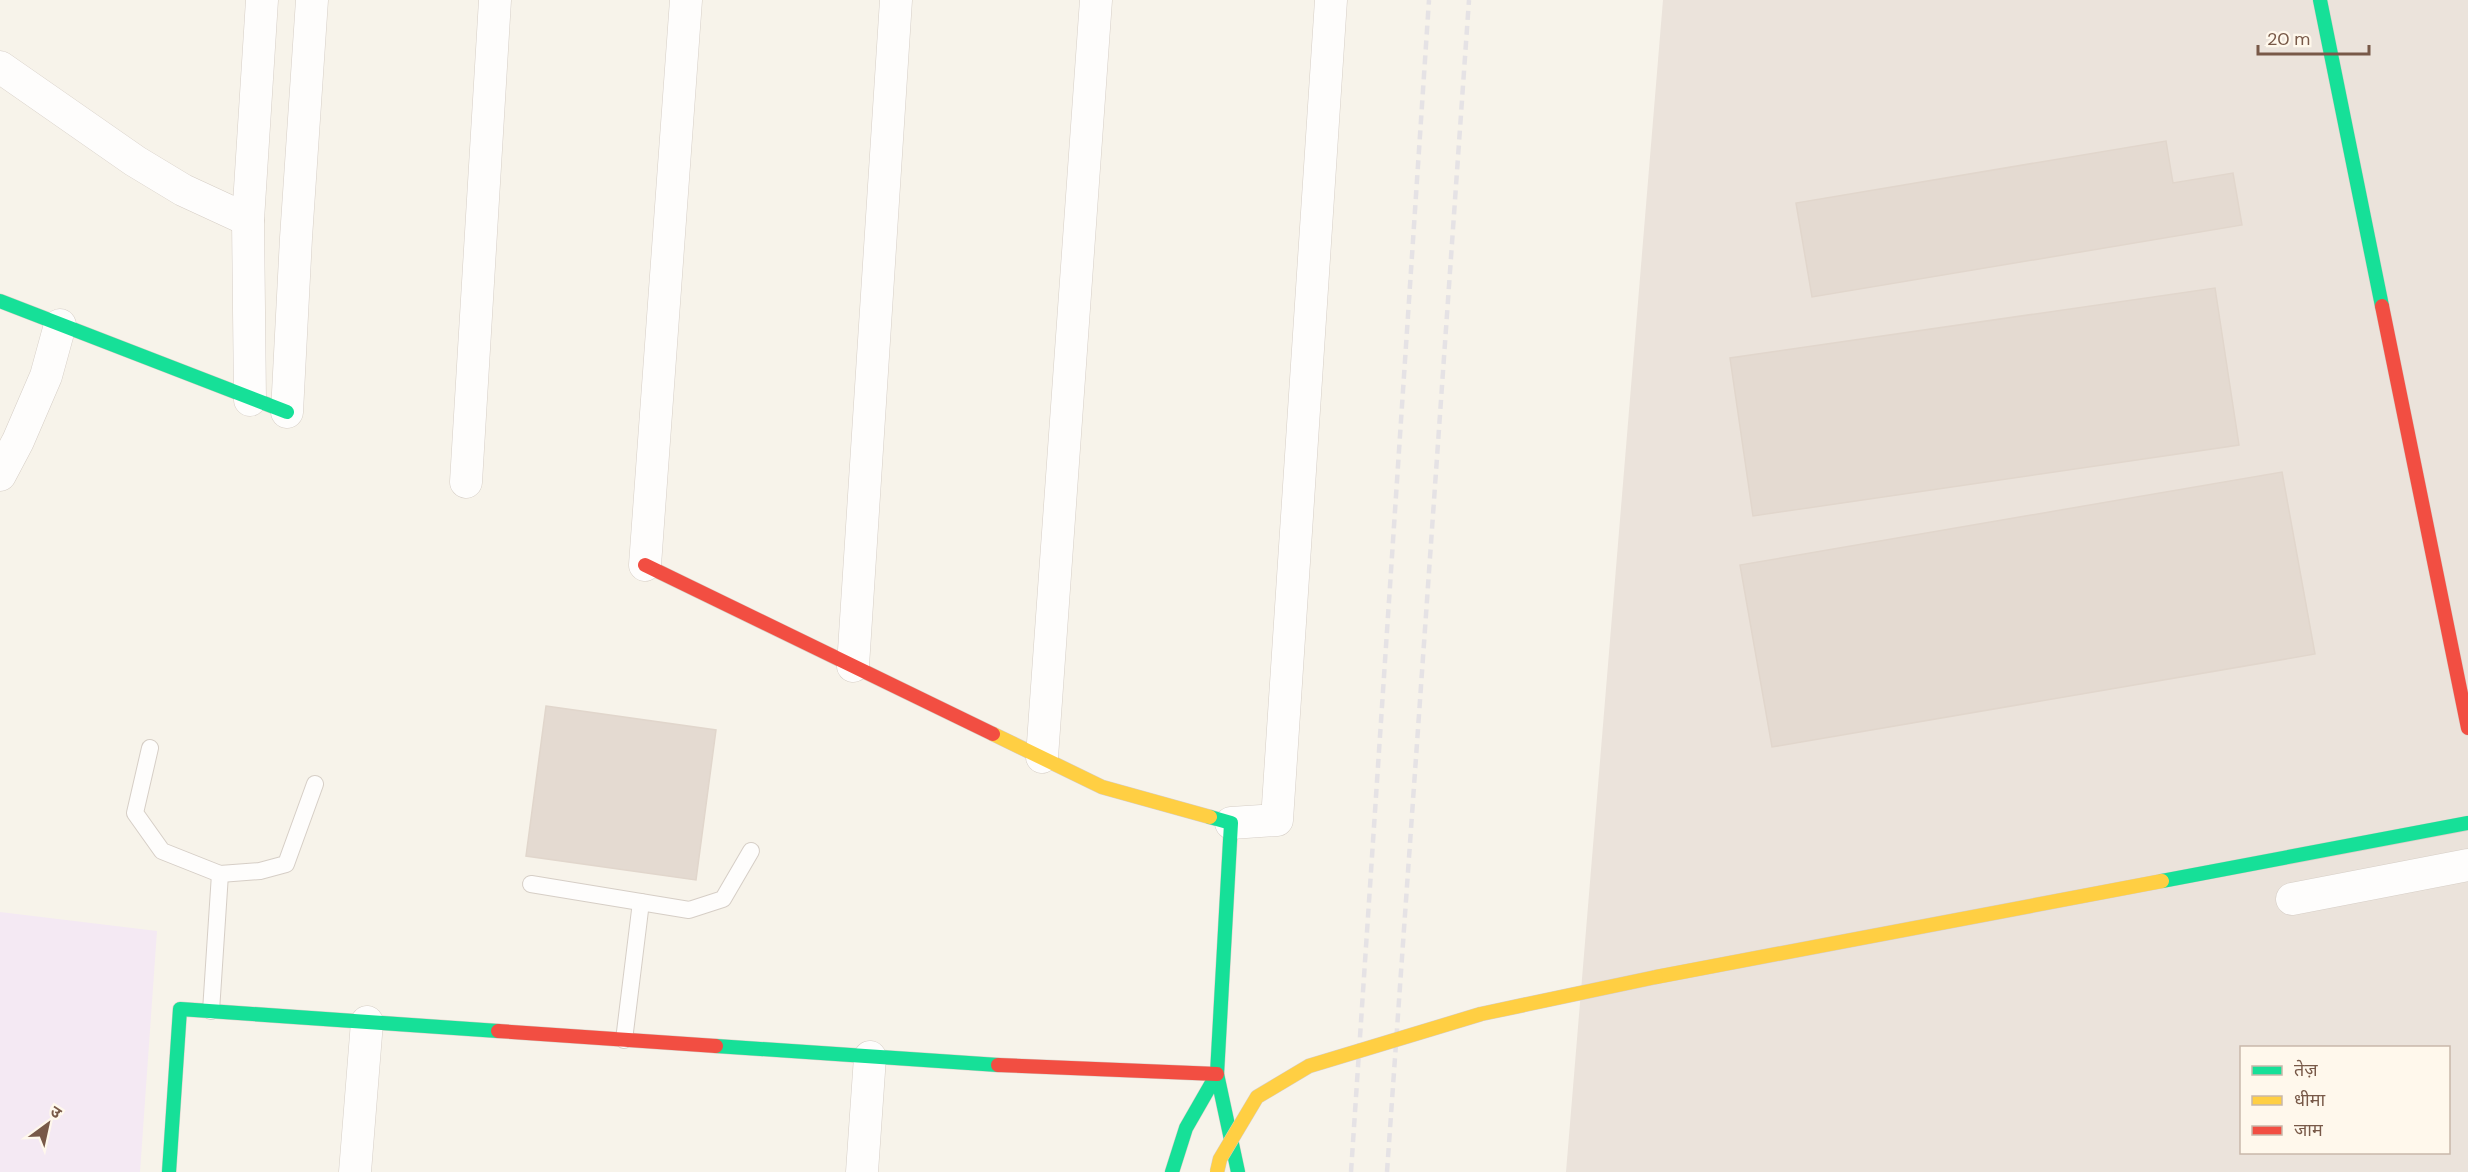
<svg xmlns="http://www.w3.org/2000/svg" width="2468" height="1172" font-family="'DM Sans','Noto Sans Devanagari',sans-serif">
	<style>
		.industrial { fill: #ebe3db; fill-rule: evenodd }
		.education { fill: #f4e9f3 }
		.building { fill: #e4dad1; stroke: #e1d6cc; stroke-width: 1.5 }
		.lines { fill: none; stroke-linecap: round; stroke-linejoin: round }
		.lane-casing { stroke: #d6cec6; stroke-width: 18 }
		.street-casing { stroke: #d6cec6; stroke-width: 33 }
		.fast-casing { stroke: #d7cec6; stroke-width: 15 }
		.slow-casing { stroke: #d7cec6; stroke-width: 15 }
		.jam-casing { stroke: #d7cec6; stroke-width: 15 }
		.lane { stroke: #fefdfc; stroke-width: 16 }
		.street { stroke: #fefdfc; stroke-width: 32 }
		.fast { stroke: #16e098; stroke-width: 14 }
		.slow { stroke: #ffcf43; stroke-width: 14 }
		.jam { stroke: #f24e42; stroke-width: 14 }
		.rail { stroke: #e5e2e5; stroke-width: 4.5; stroke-dasharray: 9 6; stroke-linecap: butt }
		.slow-bridge-casing { stroke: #d7cec6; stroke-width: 15; stroke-linecap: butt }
		.slow-bridge { stroke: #ffcf43; stroke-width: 14 }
	</style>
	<rect width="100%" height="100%" fill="#f7f3ea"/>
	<path class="industrial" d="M1663,0H2468V1172H1566ZM2242,1048H2448V1152H2242Z"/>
	<path class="education" d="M0,912L157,931L140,1172H0Z"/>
	<g class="building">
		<path d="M2166,141L2173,183L2233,173L2242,225L1812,297L1796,203Z"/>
		<path d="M2215,288L2239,445L1753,516L1730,358Z"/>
		<path d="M2282,472L2315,654L1772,747L1740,565Z"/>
		<path d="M546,706L716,730L696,880L526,856Z"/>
	</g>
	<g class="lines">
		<defs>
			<g id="lane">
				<path d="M150,748L135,813L162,851L220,874L260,871L286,864L315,784"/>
				<path d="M531,884L689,910L723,899L751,851"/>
				<path d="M211,1011L220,874"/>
				<path d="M624,1040L641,902"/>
			</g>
			<g id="street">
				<path d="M0,67L135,161L183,190L248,220"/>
				<path d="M250,400L248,220L262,0"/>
				<path d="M287,412L296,238L312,0"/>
				<path d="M0,475L18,441L46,376L60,325"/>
				<path d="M466,482L495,0"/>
				<path d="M645,565L686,0"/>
				<path d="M853,666L896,0"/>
				<path d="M1042,757L1096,0"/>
				<path d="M1231,823L1277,820L1331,0"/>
				<path d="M2292,899L2468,865"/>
				<path d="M355,1172L367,1022"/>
				<path d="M862,1172L870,1057"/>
			</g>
			<g id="fast">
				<path d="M2320,0L2382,306"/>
				<path d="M0,301L287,412"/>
				<path d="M1210,817L1231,823L1217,1074L1238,1172"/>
				<path d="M2162,881L2468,823"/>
				<path d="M716,1046L998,1065"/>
				<path d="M169,1172L180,1009L498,1031"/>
				<path d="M1172,1172L1186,1128L1217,1074"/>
			</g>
			<g id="slow">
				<path d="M993,734L1102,787L1210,817"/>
				<path d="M1656,977L2162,881"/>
			</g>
			<g id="jam">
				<path d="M2382,306L2468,728"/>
				<path d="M645,565L993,734"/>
				<path d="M498,1031L716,1046"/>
				<path d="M998,1065L1217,1074"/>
			</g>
		</defs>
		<use href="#lane" class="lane-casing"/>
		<use href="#street" class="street-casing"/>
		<use href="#fast" class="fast-casing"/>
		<use href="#slow" class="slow-casing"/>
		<use href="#jam" class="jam-casing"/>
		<use href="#lane" class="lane"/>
		<use href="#street" class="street"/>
		<use href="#fast" class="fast"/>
		<use href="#slow" class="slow"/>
		<use href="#jam" class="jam"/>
		<g class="rail">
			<path d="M1351,1172L1429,0"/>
			<path d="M1387,1172L1469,0"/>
		</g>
		<defs>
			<path id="slow-bridge" d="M1217,1172L1220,1159L1257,1097L1309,1066L1481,1014L1656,977"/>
		</defs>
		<use href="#slow-bridge" class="slow-bridge-casing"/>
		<use href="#slow-bridge" class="slow-bridge"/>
	</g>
	<rect x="2240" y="1046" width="210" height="108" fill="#fff8ec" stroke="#c9b8aa" stroke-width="1.5"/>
	<rect x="2252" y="1066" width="30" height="9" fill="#16e098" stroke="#c9b8aa" stroke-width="1.5"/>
	<text x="2294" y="1076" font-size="18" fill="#785948">तेज़</text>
	<rect x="2252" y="1096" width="30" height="9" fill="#ffcf43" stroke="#c9b8aa" stroke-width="1.5"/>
	<text x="2294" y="1106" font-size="18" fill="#785948">धीमा</text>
	<rect x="2252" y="1126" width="30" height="9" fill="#f24e42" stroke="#c9b8aa" stroke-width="1.5"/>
	<text x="2294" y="1136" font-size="18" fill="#785948">जाम</text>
	<g transform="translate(48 1124) rotate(33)" stroke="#fff8ec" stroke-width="4.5" paint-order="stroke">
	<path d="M0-4.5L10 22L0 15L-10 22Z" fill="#785948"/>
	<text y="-9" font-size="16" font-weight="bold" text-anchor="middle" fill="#785948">उ</text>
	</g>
	<path d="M2258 45v9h111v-9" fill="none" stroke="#785948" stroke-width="3"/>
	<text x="2267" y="45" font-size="18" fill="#785948" stroke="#fff8ec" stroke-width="4.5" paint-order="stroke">20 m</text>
</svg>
